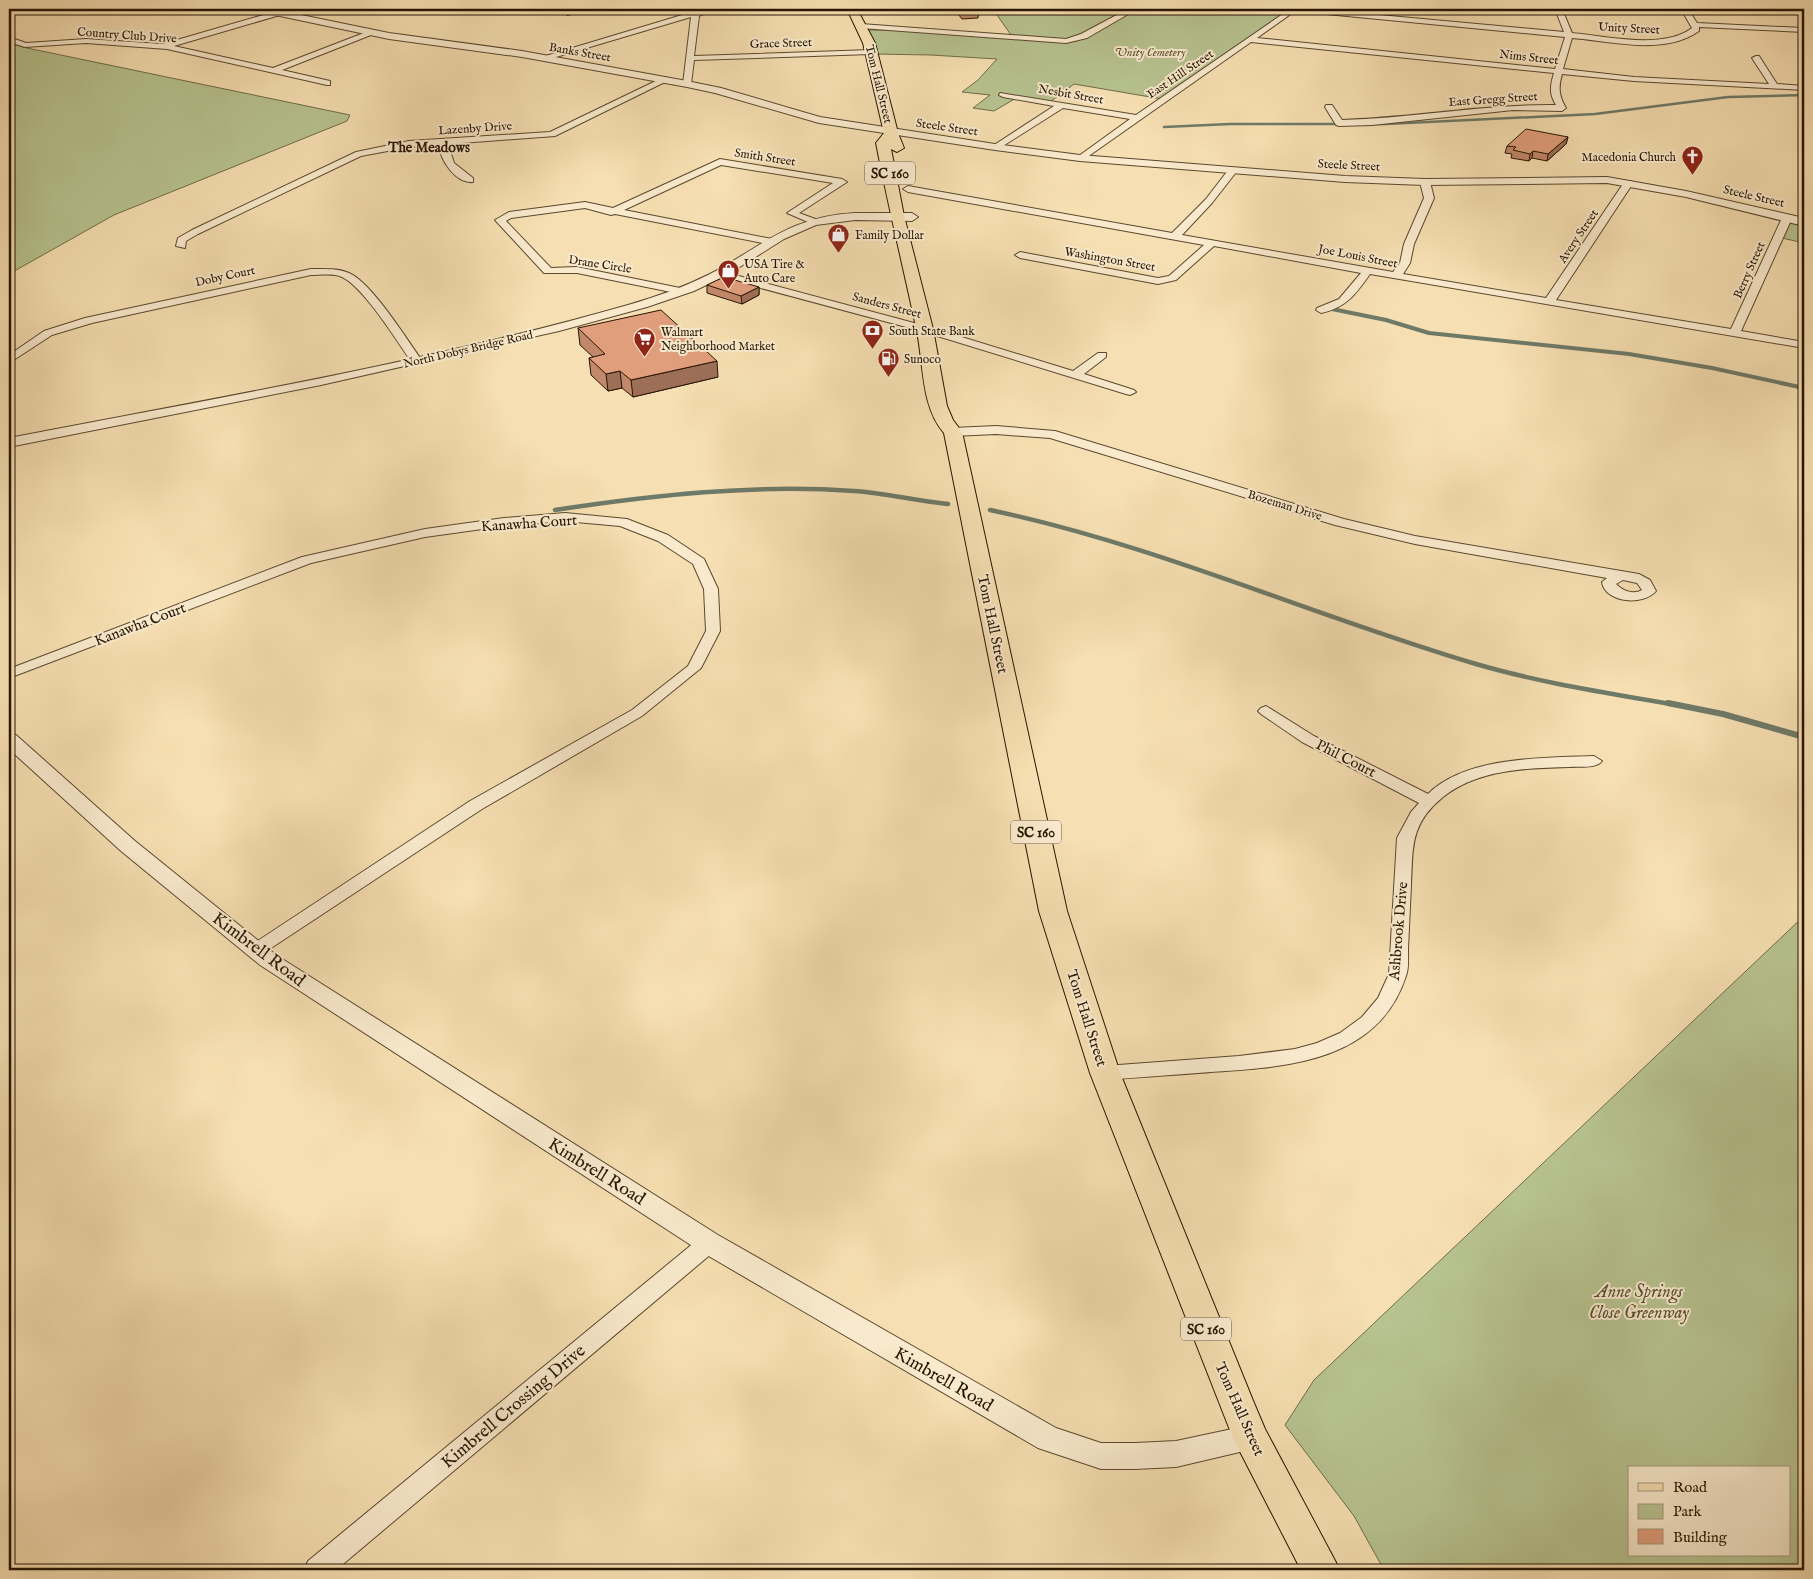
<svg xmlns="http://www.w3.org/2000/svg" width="1813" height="1579" font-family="'IM FELL English',serif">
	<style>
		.green { fill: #b7c390; stroke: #6f6c49; fill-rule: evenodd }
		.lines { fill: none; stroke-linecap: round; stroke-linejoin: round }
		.stream-far3 { stroke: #6e7a68; stroke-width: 2.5 }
		.stream-far2 { stroke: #6e7a68; stroke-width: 4 }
		.stream-far1 { stroke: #6e7a68; stroke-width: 4.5 }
		.stream { stroke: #6e7a68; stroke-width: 6 }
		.minor-casing { stroke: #5b482e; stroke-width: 2 }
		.tertiary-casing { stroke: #5b482e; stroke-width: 2 }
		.primary-casing { stroke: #271502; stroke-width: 2 }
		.minor { fill: #f9eacd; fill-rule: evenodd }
		.tertiary { fill: #f9eacd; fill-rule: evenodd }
		.primary { fill: #f6dfb2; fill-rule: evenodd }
		.wall { fill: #c2886b; stroke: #271502 }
		.shaded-wall { fill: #9e6f57; stroke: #271502 }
		.building { fill: #e19e7c; stroke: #271502 }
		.labels { text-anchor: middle; stroke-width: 4; stroke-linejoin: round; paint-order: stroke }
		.far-street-label { font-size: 12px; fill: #271502; stroke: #f9eacd }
		.far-park-label { font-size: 12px; font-style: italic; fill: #595234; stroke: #f9eacd }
		.far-poi-label { font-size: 12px; fill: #271502; stroke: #f9eacd; text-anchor: start }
		.far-neighbourhood-label { font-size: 14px; font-weight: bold; fill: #271502; stroke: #f9eacd }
		.shield { fill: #f9eacd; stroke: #66553f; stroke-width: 1 }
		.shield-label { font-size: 14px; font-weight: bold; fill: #271502 }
		.street-label { font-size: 15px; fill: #271502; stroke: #f9eacd }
		.near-street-label { font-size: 18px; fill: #271502; stroke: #f9eacd }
		.near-park-label { font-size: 18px; font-style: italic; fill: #595234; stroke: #f9eacd }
	</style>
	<rect width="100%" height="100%" fill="#f6dfb2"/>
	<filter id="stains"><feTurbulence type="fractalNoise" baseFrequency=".004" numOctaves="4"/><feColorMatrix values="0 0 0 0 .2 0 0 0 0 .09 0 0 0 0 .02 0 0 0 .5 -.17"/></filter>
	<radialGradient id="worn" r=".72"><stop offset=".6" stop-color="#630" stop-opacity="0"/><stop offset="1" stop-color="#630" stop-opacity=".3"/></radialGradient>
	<g class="green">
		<path d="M1038,9H1292L1162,99L1074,84L1050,102L1018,97L994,111L973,108L990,95L962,92L978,80L997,59L931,55L875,54L866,30H905L1013,38L995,12Z"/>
		<path d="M9,43L27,48L350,115L347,121L114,215L9,274Z"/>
		<path d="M1791,221L1804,223V243L1782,238Z"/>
		<path d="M1804,916V1570H1384L1354,1516L1285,1425L1314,1380ZM1629,1468H1789V1555H1629Z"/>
	</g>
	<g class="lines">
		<path class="stream-far3" d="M1164,127L1230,124H1386L1595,114L1728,97L1804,95"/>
		<path class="stream-far2" d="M1332,309L1386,320L1429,333L1629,354L1712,368L1804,388"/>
		<g class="stream-far1">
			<path d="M555,510C654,495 754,484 854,491C886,493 916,501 948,504"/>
			<path d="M990,510C1157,545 1313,616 1476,664C1541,683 1608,693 1676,705"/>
		</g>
		<path class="stream" d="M1668,703L1723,714L1804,737"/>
		<defs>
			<g id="minor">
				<path d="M574,9H584L568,15L564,13Z"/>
				<path d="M702,9H713L699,16L694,56L871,50L875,52L871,54L694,60L691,84L687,86L683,84L691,17L546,60L539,58Z"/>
				<path d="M1128,9H1137L1087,38L1066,43L861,28L857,26L861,24L1066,39L1081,34Z"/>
				<path d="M1290,9H1314L1564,32L1555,9H1562L1572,33C1606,36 1663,50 1692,28L1681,9H1688L1697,23L1804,28V32L1699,27V31C1664,56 1611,41 1572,38L1563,69L1634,77L1769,84L1752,58L1756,56H1759L1777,84L1804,86V90L1634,81L1562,74C1558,88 1559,96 1566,108L1562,111L1513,110L1372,125L1339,126L1336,125L1325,107L1326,105H1332L1342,120C1414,118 1484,104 1556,105C1549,94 1550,86 1554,73L1251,42L1083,160L1076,158L1130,119L1063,108L998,149L991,147L1054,106L1003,97L999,95L1000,93L1136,115ZM1295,11L1565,37L1555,69L1257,38Z"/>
				<path d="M277,11L281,13L280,15L174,46L273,68L369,31L376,33L282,70L330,81V85H327L167,49L86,43L25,47L9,42V37L26,43L86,39L163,44Z"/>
				<path d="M662,78L669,80L555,136L448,144L454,163L473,178V182C456,184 440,160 439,145L409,147L361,156L198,234L186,241L185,248L176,246L178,238L192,230L356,152L409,141L550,132Z"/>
				<path d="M720,159L842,179L847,182L799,213L818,220V224L815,225L787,213L833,183L721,165L624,210L777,240L778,242L773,245L615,214L611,215L585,208L511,218L506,221L551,268L577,267L685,289V293L681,294L577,273H544L495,220L509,212L585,202L613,208Z"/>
				<path d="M1229,169L1237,171L1212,203L1182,235L1393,272L1400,263L1404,244L1424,198L1420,182L1425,179L1430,182L1434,198L1414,244L1410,263L1403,274L1546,298L1625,181H1631L1633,183L1556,300L1731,329L1782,218L1790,216L1792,218L1741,331L1804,342V348L1370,274C1356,294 1346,308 1321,313L1316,310L1317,308L1339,299L1361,273L1214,246L1176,280L1158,284L1020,258L1015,255L1020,252L1158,278L1169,276L1204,245L908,192L903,189L908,186L1172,233L1206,199Z"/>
				<path d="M311,269C323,269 338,268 349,273C372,283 407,340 423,362L421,364H413C398,343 364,287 342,277C333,273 321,275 311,275L92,323L52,335L9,363V355L44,331L85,318Z"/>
				<path d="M720,271L929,327L1073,371L1098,353H1106V357L1084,374L1134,390L1136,392L1130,395L1126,394L921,331L716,276L715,274Z"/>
				<path d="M996,426L1055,431L1344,519L1415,536L1639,574L1650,580L1656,591C1644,606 1605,603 1602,582L1607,578L1415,544L1335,525L1050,438L996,434L953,436L947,432L953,428ZM1623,580L1637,583L1642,590C1633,595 1623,591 1616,584Z"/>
				<path d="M565,513L627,519L668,535L704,559L718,589L720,631L701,668L642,716L482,809L262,954L256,956L250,954L247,950L250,946L470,801L632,710L688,666L706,631L704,589L693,564L658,541L620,526L565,521L504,526L425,537L311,563L9,678V669L302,557L425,529L504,518Z"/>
				<path d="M1266,706L1314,736L1428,794C1466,756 1544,758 1594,756L1602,761C1596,769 1579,766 1570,767C1528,768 1478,769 1443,797C1410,824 1413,846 1411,885C1410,906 1409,928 1408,949C1408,958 1409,968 1406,976C1378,1062 1287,1067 1211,1072C1175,1075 1140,1077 1105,1080L1098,1078L1095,1073L1098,1068L1105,1066L1239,1056L1295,1049L1317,1043L1340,1033L1362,1017L1378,998L1389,974L1397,838L1411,812L1419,803L1302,742L1261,714L1258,711L1261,708Z"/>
				<path d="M709,1234L717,1237L720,1243L717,1249L336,1570H304L308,1561L701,1237Z"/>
			</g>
			<g id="tertiary">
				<path d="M257,9H272L389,33L522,51L687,81L721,88L820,117L995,144L1080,155L1345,176L1425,179L1607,177L1686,191L1804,218V226L1686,197L1607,183L1425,185L1345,182L1080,161L995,150L819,123L715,93L687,87L522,57L389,39L261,12Z"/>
				<path d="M855,213H912L918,217L912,221L855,220L816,225L784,239L727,275L694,291L647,307L559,331L321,385L9,447V438C216,398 425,363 628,305C656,297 684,287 710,274C765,245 788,217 855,213Z"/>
				<path d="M9,733L16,735L135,841L276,955L718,1235L1056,1428L1101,1443H1135L1176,1441L1251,1425L1261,1429L1266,1438L1261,1447L1176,1467L1135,1469H1101L1038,1448L700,1251L260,965L121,851L9,749Z"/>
			</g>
			<path id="primary" d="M847,9H857L875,43L898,133L904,148L897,152L891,149L904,216L933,329L947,406L953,420L962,432L1067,911L1120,1073L1254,1403L1265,1429L1340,1570H1301L1233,1438L1090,1073L1039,911L944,433C920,406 924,361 916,327C903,266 888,205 876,143L884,133L863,43Z"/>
		</defs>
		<use href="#minor" class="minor-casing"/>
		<use href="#tertiary" class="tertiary-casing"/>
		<use href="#primary" class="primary-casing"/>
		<use href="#minor" class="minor"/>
		<use href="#tertiary" class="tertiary"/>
		<use href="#primary" class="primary"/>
	</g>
	<g class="wall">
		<path d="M954,9H979L978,18L962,19Z"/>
		<path d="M1568,137L1566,144L1547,161L1532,158L1529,161L1511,158L1512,154L1505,153L1507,146Z"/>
		<path d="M707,285L759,287V295L742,304L707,293Z"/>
		<path d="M578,328L718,377L633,397L622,388L608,391L591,375L589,358L593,357L580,345Z"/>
	</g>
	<g class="shaded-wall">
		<path d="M1568,137L1566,144L1547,161L1548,154Z"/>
		<path d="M1533,151L1532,158L1529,161L1530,154Z"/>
		<path d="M759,287V295L742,304L741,296Z"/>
		<path d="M717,361L718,377L633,397L631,380Z"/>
		<path d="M620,371L622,388L608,391L606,374Z"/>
	</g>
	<g class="building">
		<path d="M1526,129L1568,137L1548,154L1533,151L1530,154L1513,150L1516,147L1507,146Z"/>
		<path d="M724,277L759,287L741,296L707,285Z"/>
		<path d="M661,310L717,361L631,380L620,371L606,374L589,358L605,354L578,328Z"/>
	</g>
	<defs>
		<symbol id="church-pin" viewBox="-11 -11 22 30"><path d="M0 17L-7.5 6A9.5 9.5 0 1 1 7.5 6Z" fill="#8f2418" stroke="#f9eacd"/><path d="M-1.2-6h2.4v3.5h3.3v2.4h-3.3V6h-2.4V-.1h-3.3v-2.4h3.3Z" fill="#fff"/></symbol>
		<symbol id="shop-pin" viewBox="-11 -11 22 30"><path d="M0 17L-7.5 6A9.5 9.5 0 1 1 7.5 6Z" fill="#8f2418" stroke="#f9eacd"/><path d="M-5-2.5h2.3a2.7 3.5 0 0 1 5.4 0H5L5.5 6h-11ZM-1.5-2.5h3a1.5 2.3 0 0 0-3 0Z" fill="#fff"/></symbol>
		<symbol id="bank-pin" viewBox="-11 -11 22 30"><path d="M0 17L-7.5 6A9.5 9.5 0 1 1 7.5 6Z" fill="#8f2418" stroke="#f9eacd"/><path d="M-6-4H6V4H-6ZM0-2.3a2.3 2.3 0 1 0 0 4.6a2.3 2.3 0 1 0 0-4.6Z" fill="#fff"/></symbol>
		<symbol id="supermarket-pin" viewBox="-11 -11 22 30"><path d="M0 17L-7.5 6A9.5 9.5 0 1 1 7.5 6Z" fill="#8f2418" stroke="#f9eacd"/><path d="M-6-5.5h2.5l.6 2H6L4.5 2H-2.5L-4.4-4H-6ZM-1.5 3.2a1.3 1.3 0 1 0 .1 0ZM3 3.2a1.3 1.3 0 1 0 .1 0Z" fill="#fff"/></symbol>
		<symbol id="fuel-pin" viewBox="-11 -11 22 30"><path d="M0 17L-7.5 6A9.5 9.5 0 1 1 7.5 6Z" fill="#8f2418" stroke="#f9eacd"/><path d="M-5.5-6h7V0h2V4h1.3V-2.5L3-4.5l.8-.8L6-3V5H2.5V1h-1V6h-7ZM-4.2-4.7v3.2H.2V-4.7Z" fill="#fff"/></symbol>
	</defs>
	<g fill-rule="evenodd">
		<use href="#church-pin" x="1680" y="144" width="25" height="34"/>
		<use href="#shop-pin" x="826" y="222" width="25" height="34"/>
		<use href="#shop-pin" x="716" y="258" width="25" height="34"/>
		<use href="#bank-pin" x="860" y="318" width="25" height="34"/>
		<use href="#supermarket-pin" x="632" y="326" width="25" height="34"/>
		<use href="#fuel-pin" x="876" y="346" width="25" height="34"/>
	</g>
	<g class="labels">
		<g class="far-street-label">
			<text transform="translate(1629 28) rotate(3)" y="4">Unity Street</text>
			<text transform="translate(127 35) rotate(4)" y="4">Country Club Drive</text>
			<text transform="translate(781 43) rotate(-2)" y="4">Grace Street</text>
			<text transform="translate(580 52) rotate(10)" y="4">Banks Street</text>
			<text transform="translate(1529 57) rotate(6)" y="4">Nims Street</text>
			<text transform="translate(1180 74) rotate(-34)" y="4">East Hill Street</text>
			<text transform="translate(879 84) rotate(76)" y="4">Tom Hall Street</text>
			<text transform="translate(1071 94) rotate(10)" y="4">Nesbit Street</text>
			<text transform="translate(1493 99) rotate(-4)" y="4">East Gregg Street</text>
			<text transform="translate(947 127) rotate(8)" y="4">Steele Street</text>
			<text transform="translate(475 128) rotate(-4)" y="4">Lazenby Drive</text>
			<text transform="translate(765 157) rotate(9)" y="4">Smith Street</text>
			<text transform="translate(1349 165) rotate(3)" y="4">Steele Street</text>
			<text transform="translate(1754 196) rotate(13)" y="4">Steele Street</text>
			<text transform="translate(1578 236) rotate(-56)" y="4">Avery Street</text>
			<text transform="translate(1358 256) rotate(11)" y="4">Joe Louis Street</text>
			<text transform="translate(1110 259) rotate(10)" y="4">Washington Street</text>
			<text transform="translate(600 264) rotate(9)" y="4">Drane Circle</text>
			<text transform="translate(1749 270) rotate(-66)" y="4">Berry Street</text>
			<text transform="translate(225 276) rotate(-12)" y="4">Doby Court</text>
			<text transform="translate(887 305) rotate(15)" y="4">Sanders Street</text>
			<text transform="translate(468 349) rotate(-13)" y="4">North Dobys Bridge Road</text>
			<text transform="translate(1285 505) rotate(17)" y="4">Bozeman Drive</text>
		</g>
		<g class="far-park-label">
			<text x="1150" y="56">Unity Cemetery</text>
		</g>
		<g class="far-poi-label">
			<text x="1676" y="161" text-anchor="end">Macedonia Church</text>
			<text x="855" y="239">Family Dollar</text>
			<text x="744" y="268">USA Tire &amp;<tspan x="744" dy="14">Auto Care</tspan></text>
			<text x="889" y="335">South State Bank</text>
			<text x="661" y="336">Walmart<tspan x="661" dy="14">Neighborhood Market</tspan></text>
			<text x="904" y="363">Sunoco</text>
		</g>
		<g class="far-neighbourhood-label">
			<text x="429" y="152">The Meadows</text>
		</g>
		<g class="shield">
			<rect x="865" y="161.5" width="50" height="23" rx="4"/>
			<rect x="1011" y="820.5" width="50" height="23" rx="4"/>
			<rect x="1181" y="1317.5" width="50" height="23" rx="4"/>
		</g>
		<g class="shield-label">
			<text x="890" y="178">SC 160</text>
			<text x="1036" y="837">SC 160</text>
			<text x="1206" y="1334">SC 160</text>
		</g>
		<g class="street-label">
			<text transform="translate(529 523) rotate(-4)" y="5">Kanawha Court</text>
			<text transform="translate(140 624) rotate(-21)" y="5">Kanawha Court</text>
			<text transform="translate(993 624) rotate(78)" y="5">Tom Hall Street</text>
			<text transform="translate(1346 758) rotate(27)" y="5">Phil Court</text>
			<text transform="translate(1398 931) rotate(-85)" y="5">Ashbrook Drive</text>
			<text transform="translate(1087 1018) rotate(72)" y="5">Tom Hall Street</text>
			<text transform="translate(1240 1409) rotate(66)" y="5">Tom Hall Street</text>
		</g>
		<g class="near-street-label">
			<text transform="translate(259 949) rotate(37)" y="6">Kimbrell Road</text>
			<text transform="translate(597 1171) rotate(32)" y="6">Kimbrell Road</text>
			<text transform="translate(944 1379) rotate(30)" y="6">Kimbrell Road</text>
			<text transform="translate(513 1406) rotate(-40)" y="6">Kimbrell Crossing Drive</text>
		</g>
		<g class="near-park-label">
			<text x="1639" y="1297">Anne Springs<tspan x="1639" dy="21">Close Greenway</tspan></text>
		</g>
	</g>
	<rect width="1813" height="1579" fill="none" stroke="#f6dfb2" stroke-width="30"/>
	<rect x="10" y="10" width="1793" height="1559" fill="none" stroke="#271502" stroke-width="2.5"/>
	<rect x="15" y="15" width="1783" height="1549" fill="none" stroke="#271502"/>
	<rect x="1628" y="1466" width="162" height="90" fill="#f9eacd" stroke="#a5957c"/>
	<rect x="1638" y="1483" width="25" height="8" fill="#f6dfb2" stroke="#a5957c"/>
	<text x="1673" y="1492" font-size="15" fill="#271502">Road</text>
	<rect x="1638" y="1504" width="25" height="15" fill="#b7c390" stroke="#a5957c"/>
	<text x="1673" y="1516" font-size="15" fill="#271502">Park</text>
	<rect x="1638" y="1529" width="25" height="15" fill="#e19e7c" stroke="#a5957c"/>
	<text x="1673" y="1542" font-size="15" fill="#271502">Building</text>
	<rect width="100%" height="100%" filter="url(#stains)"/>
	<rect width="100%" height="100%" fill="url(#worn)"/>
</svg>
